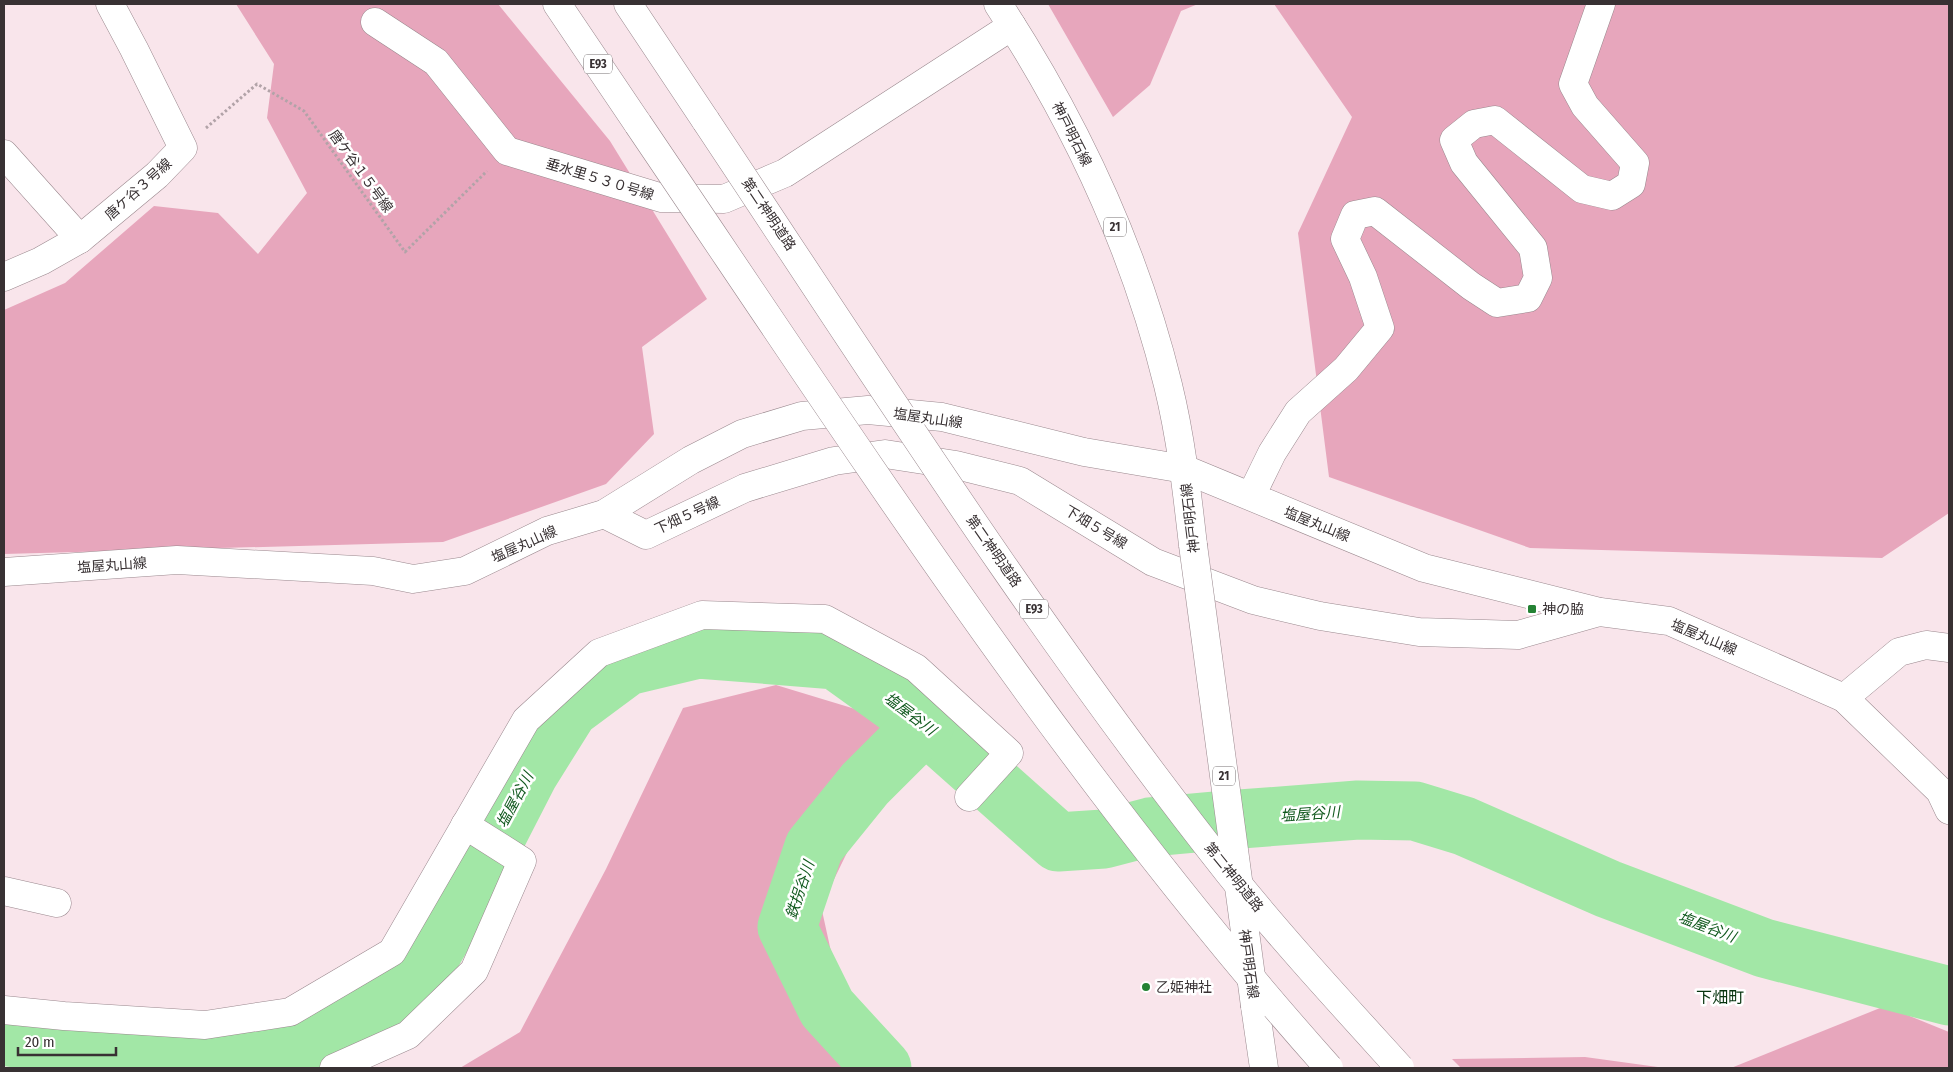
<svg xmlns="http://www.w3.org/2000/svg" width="1953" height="1072" font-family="'Fira Sans Condensed','Noto Sans JP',sans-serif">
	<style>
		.green { fill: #e7a6bc }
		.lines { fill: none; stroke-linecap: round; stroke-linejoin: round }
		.river { stroke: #a2e7a6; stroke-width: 59 }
		.minor-casing { stroke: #9a888e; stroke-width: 29 }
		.major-casing { stroke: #9a888e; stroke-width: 29 }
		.highway-casing { stroke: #9a888e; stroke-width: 29 }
		.path { stroke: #b2a3a8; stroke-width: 3; stroke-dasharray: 2.5 2.5; stroke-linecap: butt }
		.minor { stroke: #fff; stroke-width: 28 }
		.major { stroke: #fff; stroke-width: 28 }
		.highway { stroke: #fff; stroke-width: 28 }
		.major-bridge-casing { stroke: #9a888e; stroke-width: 29; stroke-linecap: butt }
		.highway-bridge-casing { stroke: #9a888e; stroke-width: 29; stroke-linecap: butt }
		.major-bridge { stroke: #fff; stroke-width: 28 }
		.highway-bridge { stroke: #fff; stroke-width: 28 }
		.poi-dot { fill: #258234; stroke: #fff; stroke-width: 2 }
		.labels { text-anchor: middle; stroke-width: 5; stroke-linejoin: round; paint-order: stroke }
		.shield { fill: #fff; stroke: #746f70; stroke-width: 1 }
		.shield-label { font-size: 12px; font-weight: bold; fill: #383133 }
		.street-label { font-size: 14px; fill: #383133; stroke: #fff }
		.poi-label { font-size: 14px; fill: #383133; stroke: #fff; text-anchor: start }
		.water-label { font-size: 15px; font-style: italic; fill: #11591e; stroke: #fff }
		.quarter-label { font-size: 16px; fill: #07340f; stroke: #fff }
	</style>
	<rect width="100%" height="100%" fill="#f9e5eb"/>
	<g class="green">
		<path d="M236,4H498L610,141L707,299L642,347L654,434L606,484L443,542L4,554V310L65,283L154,206L218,213L258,254L307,193L267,118L274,64Z"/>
		<path d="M1048,4H1198L1181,11L1150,85L1113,117Z"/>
		<path d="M1274,4H1949V513L1882,558L1530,548L1329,477L1298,233L1352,117Z"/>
		<path d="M776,685L875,715L920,760L859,828L821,906L839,988L852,1068H460L520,1032L606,869L683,708Z"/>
		<path d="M1885,1006L1949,1032V1068H1731Z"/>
		<path d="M1585,1057L1665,1068H1461L1452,1059Z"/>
	</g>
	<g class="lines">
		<g class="river">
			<path d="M4,1036L155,1063L249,1061L307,1050L372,1014L424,967L471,886L529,773L569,709L627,666L698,649L836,660L925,724L1058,842L1104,839L1150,827L1227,820L1358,810L1415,811L1464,826L1608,889L1764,948L1949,996"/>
			<path d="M882,1068L827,1008L787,927L814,847L865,784L925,724"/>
		</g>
		<defs>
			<g id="minor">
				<path d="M375,22L436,62L507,151L662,198L724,199L785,173L1012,26"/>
				<path d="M4,154L80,239"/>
				<path d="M4,277L41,261L80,239L157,175L183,148L134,49L110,4"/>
				<path d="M1251,496L1272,453L1298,412L1346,369L1380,328L1363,277L1345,239L1355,215L1375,211L1471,286L1497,303L1528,298L1538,278L1533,248L1464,163L1454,140L1474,124L1495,120L1582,189L1612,196L1631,184L1635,163L1585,106L1573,84L1601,4"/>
				<path d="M604,514L646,535L745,488L834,461L885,454L956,465L1020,481L1153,562L1253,600L1320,616L1419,632L1518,635L1599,612"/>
				<path d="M4,572L177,560L373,571L413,579L465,571L547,531L604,514L691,460L742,434L802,416L868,410L942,417L1084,452L1184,469L1424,568L1600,612L1669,621L1844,698L1899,652L1926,645L1949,648"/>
				<path d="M1844,698L1940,791L1949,810"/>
				<path d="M4,891L57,903"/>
				<path d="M4,1010L64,1016L205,1025L290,1012L392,952L526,720L599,653L702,615L825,619L916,668L1009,753L969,797"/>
				<path d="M334,1068L408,1035L474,971L522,861L465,825"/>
			</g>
			<g id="major">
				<path d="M998,4C1074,120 1135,250 1168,385C1181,438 1187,492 1193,545"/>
				<path d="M1255,1006L1264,1068"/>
			</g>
			<g id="highway">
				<path d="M557,4L638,124"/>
				<path d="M628,4L706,121"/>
			</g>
		</defs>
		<use href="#minor" class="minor-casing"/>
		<use href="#major" class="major-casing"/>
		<use href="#highway" class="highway-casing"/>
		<path class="path" d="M206,128L257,84L304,111L405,252L487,171"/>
		<use href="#minor" class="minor"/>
		<use href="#major" class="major"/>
		<use href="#highway" class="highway"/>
		<defs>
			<path id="major-bridge" d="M1193,545L1255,1006"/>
			<g id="highway-bridge">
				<path d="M706,121C875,375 1039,633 1229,873C1283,940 1342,1004 1400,1068"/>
				<path d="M638,124C857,447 1069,777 1329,1068"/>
			</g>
		</defs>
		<use href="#major-bridge" class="major-bridge-casing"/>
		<use href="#highway-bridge" class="highway-bridge-casing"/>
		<use href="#major-bridge" class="major-bridge"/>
		<use href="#highway-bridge" class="highway-bridge"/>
	</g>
	<g class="poi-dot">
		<rect x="1527" y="604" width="10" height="10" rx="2.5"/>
		<circle cx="1146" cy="987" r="5"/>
	</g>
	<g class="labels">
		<g class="shield">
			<rect x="584" y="54.5" width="28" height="19" rx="4"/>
			<rect x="1104" y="217.5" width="22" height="19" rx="4"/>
			<rect x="1020" y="599.5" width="28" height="19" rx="4"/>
			<rect x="1213" y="766.5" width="22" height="19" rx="4"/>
		</g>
		<g class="shield-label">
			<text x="598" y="68">E93</text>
			<text x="1115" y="231">21</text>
			<text x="1034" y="613">E93</text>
			<text x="1224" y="780">21</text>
		</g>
		<g class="street-label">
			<text transform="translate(1072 134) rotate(63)" y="5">神戸明石線</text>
			<text transform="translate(361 171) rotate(54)" y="5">唐ケ谷１５号線</text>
			<text transform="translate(600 179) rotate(17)" y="5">垂水里５３０号線</text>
			<text transform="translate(138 189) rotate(-42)" y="5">唐ケ谷３号線</text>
			<text transform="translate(769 214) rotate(56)" y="5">第二神明道路</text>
			<text transform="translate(928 418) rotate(8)" y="5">塩屋丸山線</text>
			<text transform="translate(687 515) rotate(-25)" y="5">下畑５号線</text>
			<text transform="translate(1190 518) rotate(-97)" y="5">神戸明石線</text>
			<text transform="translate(1317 524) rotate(22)" y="5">塩屋丸山線</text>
			<text transform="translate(1096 527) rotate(31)" y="5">下畑５号線</text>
			<text transform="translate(524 544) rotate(-24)" y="5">塩屋丸山線</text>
			<text transform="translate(994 551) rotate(55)" y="5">第二神明道路</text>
			<text transform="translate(112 565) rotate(-4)" y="5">塩屋丸山線</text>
			<text transform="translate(1704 637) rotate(23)" y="5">塩屋丸山線</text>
			<text transform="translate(1234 877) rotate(51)" y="5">第二神明道路</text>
			<text transform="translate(1249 964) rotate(82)" y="5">神戸明石線</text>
		</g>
		<g class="poi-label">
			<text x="1542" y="614">神の脇</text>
			<text x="1156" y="992">乙姫神社</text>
		</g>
		<g class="water-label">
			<text transform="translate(910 714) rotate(37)" y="5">塩屋谷川</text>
			<text transform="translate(515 800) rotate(-62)" y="5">塩屋谷川</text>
			<text transform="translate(1310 814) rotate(-4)" y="5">塩屋谷川</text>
			<text transform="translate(800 890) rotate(-72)" y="5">鉄拐谷川</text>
			<text transform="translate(1707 927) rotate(21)" y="5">塩屋谷川</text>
		</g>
		<g class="quarter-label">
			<text x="1720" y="1003">下畑町</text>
		</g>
	</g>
	<rect width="1953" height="1072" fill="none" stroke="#383133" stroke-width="10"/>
	<path d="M18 1047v8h98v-8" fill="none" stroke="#383133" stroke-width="2.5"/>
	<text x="25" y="1047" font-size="15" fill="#383133" stroke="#ffffff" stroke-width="4" paint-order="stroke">20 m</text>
</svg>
